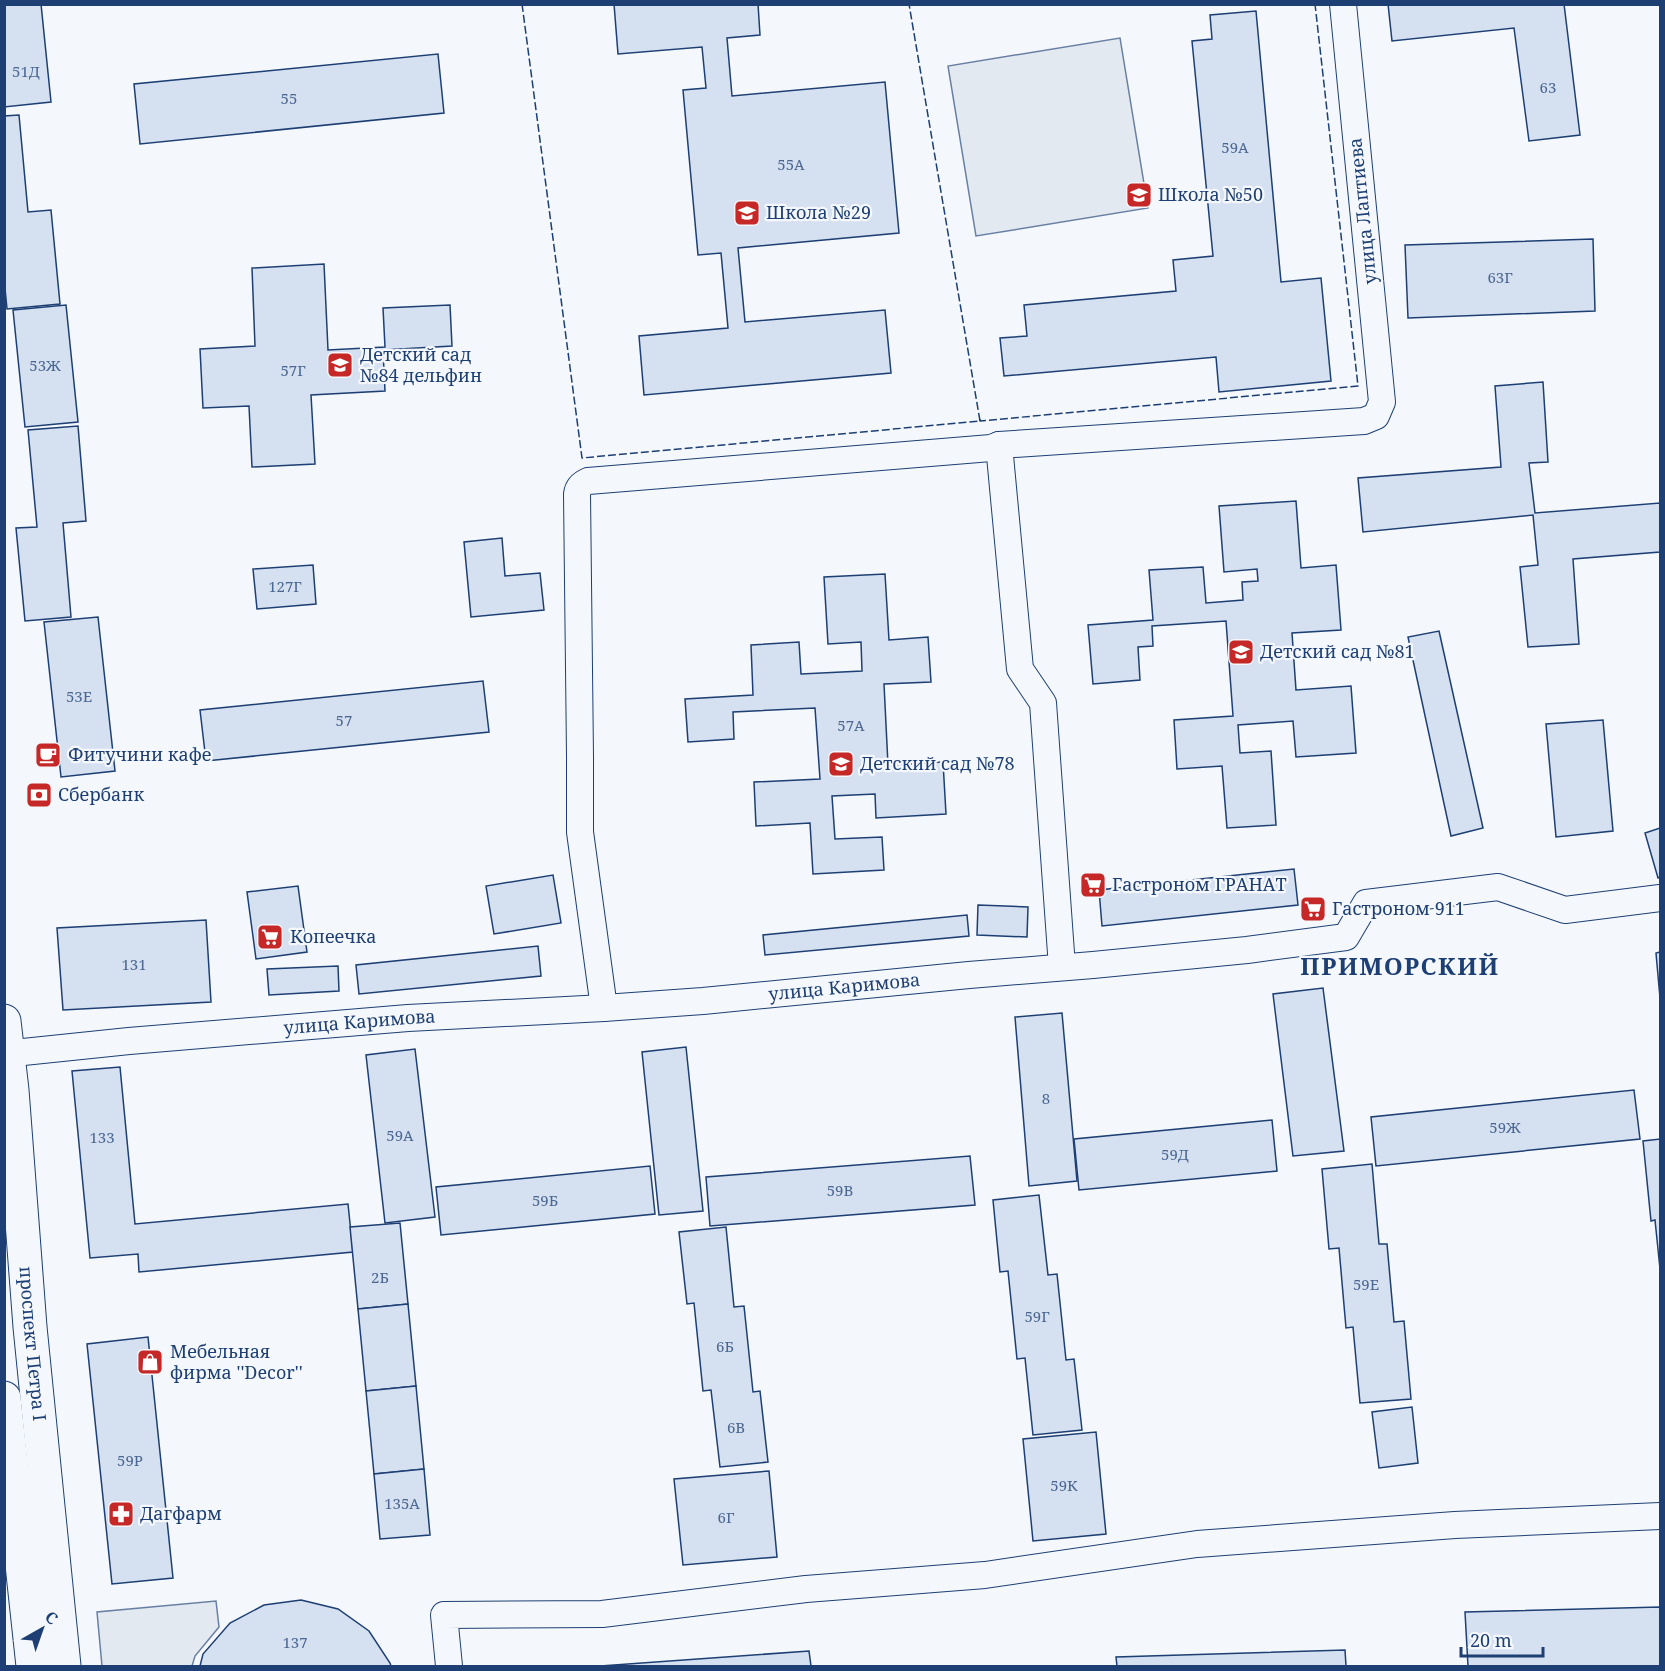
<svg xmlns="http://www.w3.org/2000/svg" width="1665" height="1671" font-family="'Noto Serif',serif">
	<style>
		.green { fill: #e3e9f0; stroke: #687fa3; stroke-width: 1.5 }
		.building { fill: #d5e0f0; stroke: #1d3f73; stroke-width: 1.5 }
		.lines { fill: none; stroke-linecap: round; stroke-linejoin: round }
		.minor-casing { stroke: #1d3f73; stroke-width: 28 }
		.primary-casing { stroke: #1d3f73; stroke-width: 35 }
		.minor { stroke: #f4f7fb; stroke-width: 26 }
		.primary { stroke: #f4f7fb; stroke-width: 33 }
		.fence { stroke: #1d3f73; stroke-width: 1.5; stroke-dasharray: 8 3; stroke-linecap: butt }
		.labels { text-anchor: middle; stroke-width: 4.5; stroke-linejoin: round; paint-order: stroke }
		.number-label { font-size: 15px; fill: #4b6792 }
		.poi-label { font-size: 18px; fill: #1d3f73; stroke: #f4f7fb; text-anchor: start }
		.street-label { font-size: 18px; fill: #1d3f73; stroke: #f4f7fb }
		.district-label { font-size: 24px; font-weight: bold; letter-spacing: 1.5px; fill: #1d3f73; stroke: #f4f7fb }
	</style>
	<rect width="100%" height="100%" fill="#f4f7fb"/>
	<g class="green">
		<path d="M1120,38L1148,208L976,236L948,66Z"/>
		<path d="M216,1601L219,1627L195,1656L192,1666H102L97,1612Z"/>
	</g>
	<g class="building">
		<path d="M4,4H41L51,102L4,107Z"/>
		<path d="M614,4H758L760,35L727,38L732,96L885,82L899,233L738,248L745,322L885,310L891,373L644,395L639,336L728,328L721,253L698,255L683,90L706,88L702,47L618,54Z"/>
		<path d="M1388,4H1564L1580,135L1529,141L1514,28L1392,41Z"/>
		<path d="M1256,11L1281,282L1321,278L1331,381L1219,392L1216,357L1004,376L1000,338L1027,336L1024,305L1176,291L1173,260L1213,256L1192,41L1212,39L1210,15Z"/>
		<path d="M438,54L444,113L140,144L134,84Z"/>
		<path d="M19,115L28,212L51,210L60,304L7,309L4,278V116Z"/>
		<path d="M1593,239L1595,311L1408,318L1405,245Z"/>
		<path d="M324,264L328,350L385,347L383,308L450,305L452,346L383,350L385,391L311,395L315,464L252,467L249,406L203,408L200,349L255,346L252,268Z"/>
		<path d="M66,305L78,422L25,427L13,310Z"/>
		<path d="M1543,382L1548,462L1529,463L1535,513L1660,503V552L1573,559L1579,644L1528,647L1520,567L1538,565L1533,515L1363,532L1358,478L1501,467L1495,386Z"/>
		<path d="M78,426L86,521L63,523L71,617L25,621L16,528L37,527L28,430Z"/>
		<path d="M1296,501L1301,568L1336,565L1341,630L1292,633L1296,690L1351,686L1356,753L1296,757L1293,721L1238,725L1240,753L1271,751L1276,825L1227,828L1222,766L1177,769L1174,720L1233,716L1226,621L1152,626L1153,646L1138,647L1140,680L1093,684L1088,625L1153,620L1149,570L1203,567L1206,603L1243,600L1242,582L1258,581L1257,569L1224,572L1219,506Z"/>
		<path d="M502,538L505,576L540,573L544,610L471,617L464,542Z"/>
		<path d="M313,565L316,604L257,609L253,569Z"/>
		<path d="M885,574L889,640L928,637L931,682L884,684L888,765L943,762L946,814L876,818L875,794L832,796L835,839L882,837L884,870L813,874L810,823L756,826L754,782L820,779L815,708L733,712L734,739L688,742L685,699L753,695L751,645L799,642L801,674L862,671L861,642L828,644L824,577Z"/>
		<path d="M98,617L115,771L61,777L44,622Z"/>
		<path d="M1439,631L1483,828L1451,836L1408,637Z"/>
		<path d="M483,681L489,732L206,761L200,710Z"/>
		<path d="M1603,720L1613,831L1556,837L1546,724Z"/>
		<path d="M1660,828V877L1658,878L1645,833Z"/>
		<path d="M1294,869L1298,905L1102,926L1099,890Z"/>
		<path d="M553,875L561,923L494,934L486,886Z"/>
		<path d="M298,886L307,952L256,959L247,892Z"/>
		<path d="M978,905L1028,907L1027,937L977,935Z"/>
		<path d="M967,915L969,936L765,955L763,935Z"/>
		<path d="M206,920L211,1002L63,1010L57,928Z"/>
		<path d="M538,946L541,976L359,994L356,965Z"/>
		<path d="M1660,952V998L1656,953Z"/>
		<path d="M338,966L339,991L269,995L267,969Z"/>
		<path d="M1323,988L1344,1151L1293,1156L1273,994Z"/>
		<path d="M1062,1013L1077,1181L1029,1186L1015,1017Z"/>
		<path d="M686,1047L703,1211L659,1215L642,1052Z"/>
		<path d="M415,1049L435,1217L385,1223L366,1055Z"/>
		<path d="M120,1067L135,1224L348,1204L353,1252L139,1272L138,1254L90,1258L72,1071Z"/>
		<path d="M1634,1090L1640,1139L1376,1166L1371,1117Z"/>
		<path d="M1272,1120L1277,1171L1079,1190L1074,1139Z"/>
		<path d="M1660,1139V1269L1655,1220L1651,1221L1643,1141Z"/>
		<path d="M970,1156L975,1205L710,1226L706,1177Z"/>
		<path d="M1372,1164L1379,1244H1387L1394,1322L1404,1321L1411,1399L1360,1403L1353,1327L1346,1328L1339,1248L1329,1249L1322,1169Z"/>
		<path d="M650,1166L655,1214L441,1235L436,1187Z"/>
		<path d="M1039,1195L1048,1275L1057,1274L1066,1360L1074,1359L1082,1430L1033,1435L1025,1358L1017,1359L1008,1271L1000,1272L993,1200Z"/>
		<path d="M400,1223L408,1304L358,1309L350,1227Z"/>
		<path d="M726,1227L734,1307L744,1306L753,1392L760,1391L768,1462L720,1467L711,1390L703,1391L694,1303L687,1304L679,1232Z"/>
		<path d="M408,1304L416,1386L366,1391L358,1309Z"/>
		<path d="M148,1337L173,1578L112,1584L87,1344Z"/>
		<path d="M416,1386L424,1469L374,1474L366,1391Z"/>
		<path d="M1412,1407L1418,1463L1379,1468L1372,1412Z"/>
		<path d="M1096,1432L1106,1534L1033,1541L1023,1439Z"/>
		<path d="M424,1469L430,1535L380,1539L374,1474Z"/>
		<path d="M769,1471L777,1557L683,1565L674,1479Z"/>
		<path d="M301,1600L338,1609L369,1631L390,1663L391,1666H200L203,1654L230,1623L264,1605Z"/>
		<path d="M1660,1607V1666H1468L1465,1612Z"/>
		<path d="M1345,1650L1346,1666H1117L1116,1657Z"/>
		<path d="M809,1651L811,1666H600Z"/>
	</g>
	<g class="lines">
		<defs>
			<g id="minor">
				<path d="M999,445L1020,669L1043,703L1062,967"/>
				<path d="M604,1008L580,832V756L577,494C578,487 581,484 588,481L991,448L999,445L1364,421L1376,416L1382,402L1343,4"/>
				<path id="s1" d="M4,1054L129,1041L408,1018L604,1008L703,1001L969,975L1093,965L1247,950L1346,937L1366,903L1498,887L1565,910L1660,898"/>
				<path d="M449,1666L444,1615L602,1614L806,1589L985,1575L1197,1544L1455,1525L1660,1516"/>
			</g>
			<g id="primary">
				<path id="s2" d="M4,1021L12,1090L30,1327L64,1666"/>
				<path d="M4,1398L33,1666"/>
			</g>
		</defs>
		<use href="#minor" class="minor-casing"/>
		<use href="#primary" class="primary-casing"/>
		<use href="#minor" class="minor"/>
		<use href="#primary" class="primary"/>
		<g class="fence">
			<path d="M522,4L582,458L980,421L909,4"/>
			<path d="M980,419V421L1358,386L1315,4"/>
		</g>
	</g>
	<defs>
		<symbol id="school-square" viewBox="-11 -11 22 22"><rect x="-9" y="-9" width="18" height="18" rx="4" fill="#c62828" stroke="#f4f7fb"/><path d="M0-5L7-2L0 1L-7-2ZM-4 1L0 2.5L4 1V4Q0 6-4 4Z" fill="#fff"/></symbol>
		<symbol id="cafe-square" viewBox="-11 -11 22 22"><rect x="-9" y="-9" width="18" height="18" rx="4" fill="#c62828" stroke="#f4f7fb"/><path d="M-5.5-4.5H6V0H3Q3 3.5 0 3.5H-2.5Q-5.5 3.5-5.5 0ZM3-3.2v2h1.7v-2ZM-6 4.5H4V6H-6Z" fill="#fff"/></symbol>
		<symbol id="bank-square" viewBox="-11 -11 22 22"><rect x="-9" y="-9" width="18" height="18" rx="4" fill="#c62828" stroke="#f4f7fb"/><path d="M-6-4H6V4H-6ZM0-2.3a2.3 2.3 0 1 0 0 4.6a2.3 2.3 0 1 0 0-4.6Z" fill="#fff"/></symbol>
		<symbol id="supermarket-square" viewBox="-11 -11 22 22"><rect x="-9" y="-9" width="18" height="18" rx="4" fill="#c62828" stroke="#f4f7fb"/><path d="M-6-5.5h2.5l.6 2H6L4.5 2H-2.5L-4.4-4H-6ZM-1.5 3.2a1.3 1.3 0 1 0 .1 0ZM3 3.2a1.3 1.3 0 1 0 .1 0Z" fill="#fff"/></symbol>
		<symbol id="shop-square" viewBox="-11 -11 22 22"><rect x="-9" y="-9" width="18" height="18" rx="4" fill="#c62828" stroke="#f4f7fb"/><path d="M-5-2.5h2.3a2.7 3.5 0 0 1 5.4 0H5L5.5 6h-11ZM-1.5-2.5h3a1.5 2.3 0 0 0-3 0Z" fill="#fff"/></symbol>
		<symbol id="pharmacy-square" viewBox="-11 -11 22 22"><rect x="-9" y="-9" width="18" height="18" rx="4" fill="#c62828" stroke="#f4f7fb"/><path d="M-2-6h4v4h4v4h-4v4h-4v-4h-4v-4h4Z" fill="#fff"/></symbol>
	</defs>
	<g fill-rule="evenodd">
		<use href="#school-square" x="1124" y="180" width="30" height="30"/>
		<use href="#school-square" x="732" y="198" width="30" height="30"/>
		<use href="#school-square" x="325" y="350" width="30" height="30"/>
		<use href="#school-square" x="1226" y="637" width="30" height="30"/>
		<use href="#cafe-square" x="33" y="740" width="30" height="30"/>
		<use href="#school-square" x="826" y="749" width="30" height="30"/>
		<use href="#bank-square" x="24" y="780" width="30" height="30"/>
		<use href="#supermarket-square" x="1078" y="870" width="30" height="30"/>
		<use href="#supermarket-square" x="1298" y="894" width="30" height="30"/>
		<use href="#supermarket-square" x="255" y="922" width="30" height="30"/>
		<use href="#shop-square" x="135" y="1347" width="30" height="30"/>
		<use href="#pharmacy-square" x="106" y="1499" width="30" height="30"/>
	</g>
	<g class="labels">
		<g class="number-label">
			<text x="26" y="77">51Д</text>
			<text x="1548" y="93">63</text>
			<text x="289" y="104">55</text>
			<text x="1235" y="153">59А</text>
			<text x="791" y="170">55А</text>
			<text x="1500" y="283">63Г</text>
			<text x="45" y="371">53Ж</text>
			<text x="293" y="376">57Г</text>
			<text x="285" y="592">127Г</text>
			<text x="79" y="702">53Е</text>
			<text x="344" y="726">57</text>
			<text x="851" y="731">57А</text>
			<text x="134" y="970">131</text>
			<text x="1046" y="1104">8</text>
			<text x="1505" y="1133">59Ж</text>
			<text x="400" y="1141">59А</text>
			<text x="102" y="1143">133</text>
			<text x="1175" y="1160">59Д</text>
			<text x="840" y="1196">59В</text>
			<text x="545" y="1206">59Б</text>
			<text x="380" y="1283">2Б</text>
			<text x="1366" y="1290">59Е</text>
			<text x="1037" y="1322">59Г</text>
			<text x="725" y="1352">6Б</text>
			<text x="736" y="1433">6В</text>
			<text x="130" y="1466">59Р</text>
			<text x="1064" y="1491">59К</text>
			<text x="402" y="1509">135А</text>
			<text x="726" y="1523">6Г</text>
			<text x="295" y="1648">137</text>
		</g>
		<g class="poi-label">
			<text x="1158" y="201">Школа №50</text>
			<text x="766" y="219">Школа №29</text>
			<text x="360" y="361">Детский сад<tspan x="360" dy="21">№84 дельфин</tspan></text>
			<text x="1260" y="658">Детский сад №81</text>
			<text x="68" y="761">Фитучини кафе</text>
			<text x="860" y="770">Детский сад №78</text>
			<text x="58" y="801">Сбербанк</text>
			<text x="1112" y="891">Гастроном ГРАНАТ</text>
			<text x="1332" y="915">Гастроном 911</text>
			<text x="290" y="943">Копеечка</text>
			<text x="170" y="1358">Мебельная<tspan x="170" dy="21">фирма ''Decor''</tspan></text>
			<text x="140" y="1520">Дагфарм</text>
		</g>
		<g class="street-label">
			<text transform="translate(1363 211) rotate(-96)" y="6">улица Лаптиева</text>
			<text dy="6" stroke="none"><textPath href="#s1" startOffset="843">улица Каримова</textPath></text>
			<text dy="6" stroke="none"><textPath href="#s1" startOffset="357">улица Каримова</textPath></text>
			<text dy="6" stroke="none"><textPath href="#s2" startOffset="324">проспект Петра I</textPath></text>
		</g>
		<g class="district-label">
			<text x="1400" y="975">ПРИМОРСКИЙ</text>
		</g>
	</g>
	<rect width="1665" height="1671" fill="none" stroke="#1d3f73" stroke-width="12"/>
	<g transform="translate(42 1629) rotate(40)" stroke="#f4f7fb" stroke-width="4.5" paint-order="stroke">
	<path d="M0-4.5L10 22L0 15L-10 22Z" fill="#1d3f73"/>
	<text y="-9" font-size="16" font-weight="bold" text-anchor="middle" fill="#1d3f73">С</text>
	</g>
	<path d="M1461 1647v9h82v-9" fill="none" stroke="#1d3f73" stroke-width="3"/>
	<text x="1470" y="1647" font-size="18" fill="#1d3f73" stroke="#f4f7fb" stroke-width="4.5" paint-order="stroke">20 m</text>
</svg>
